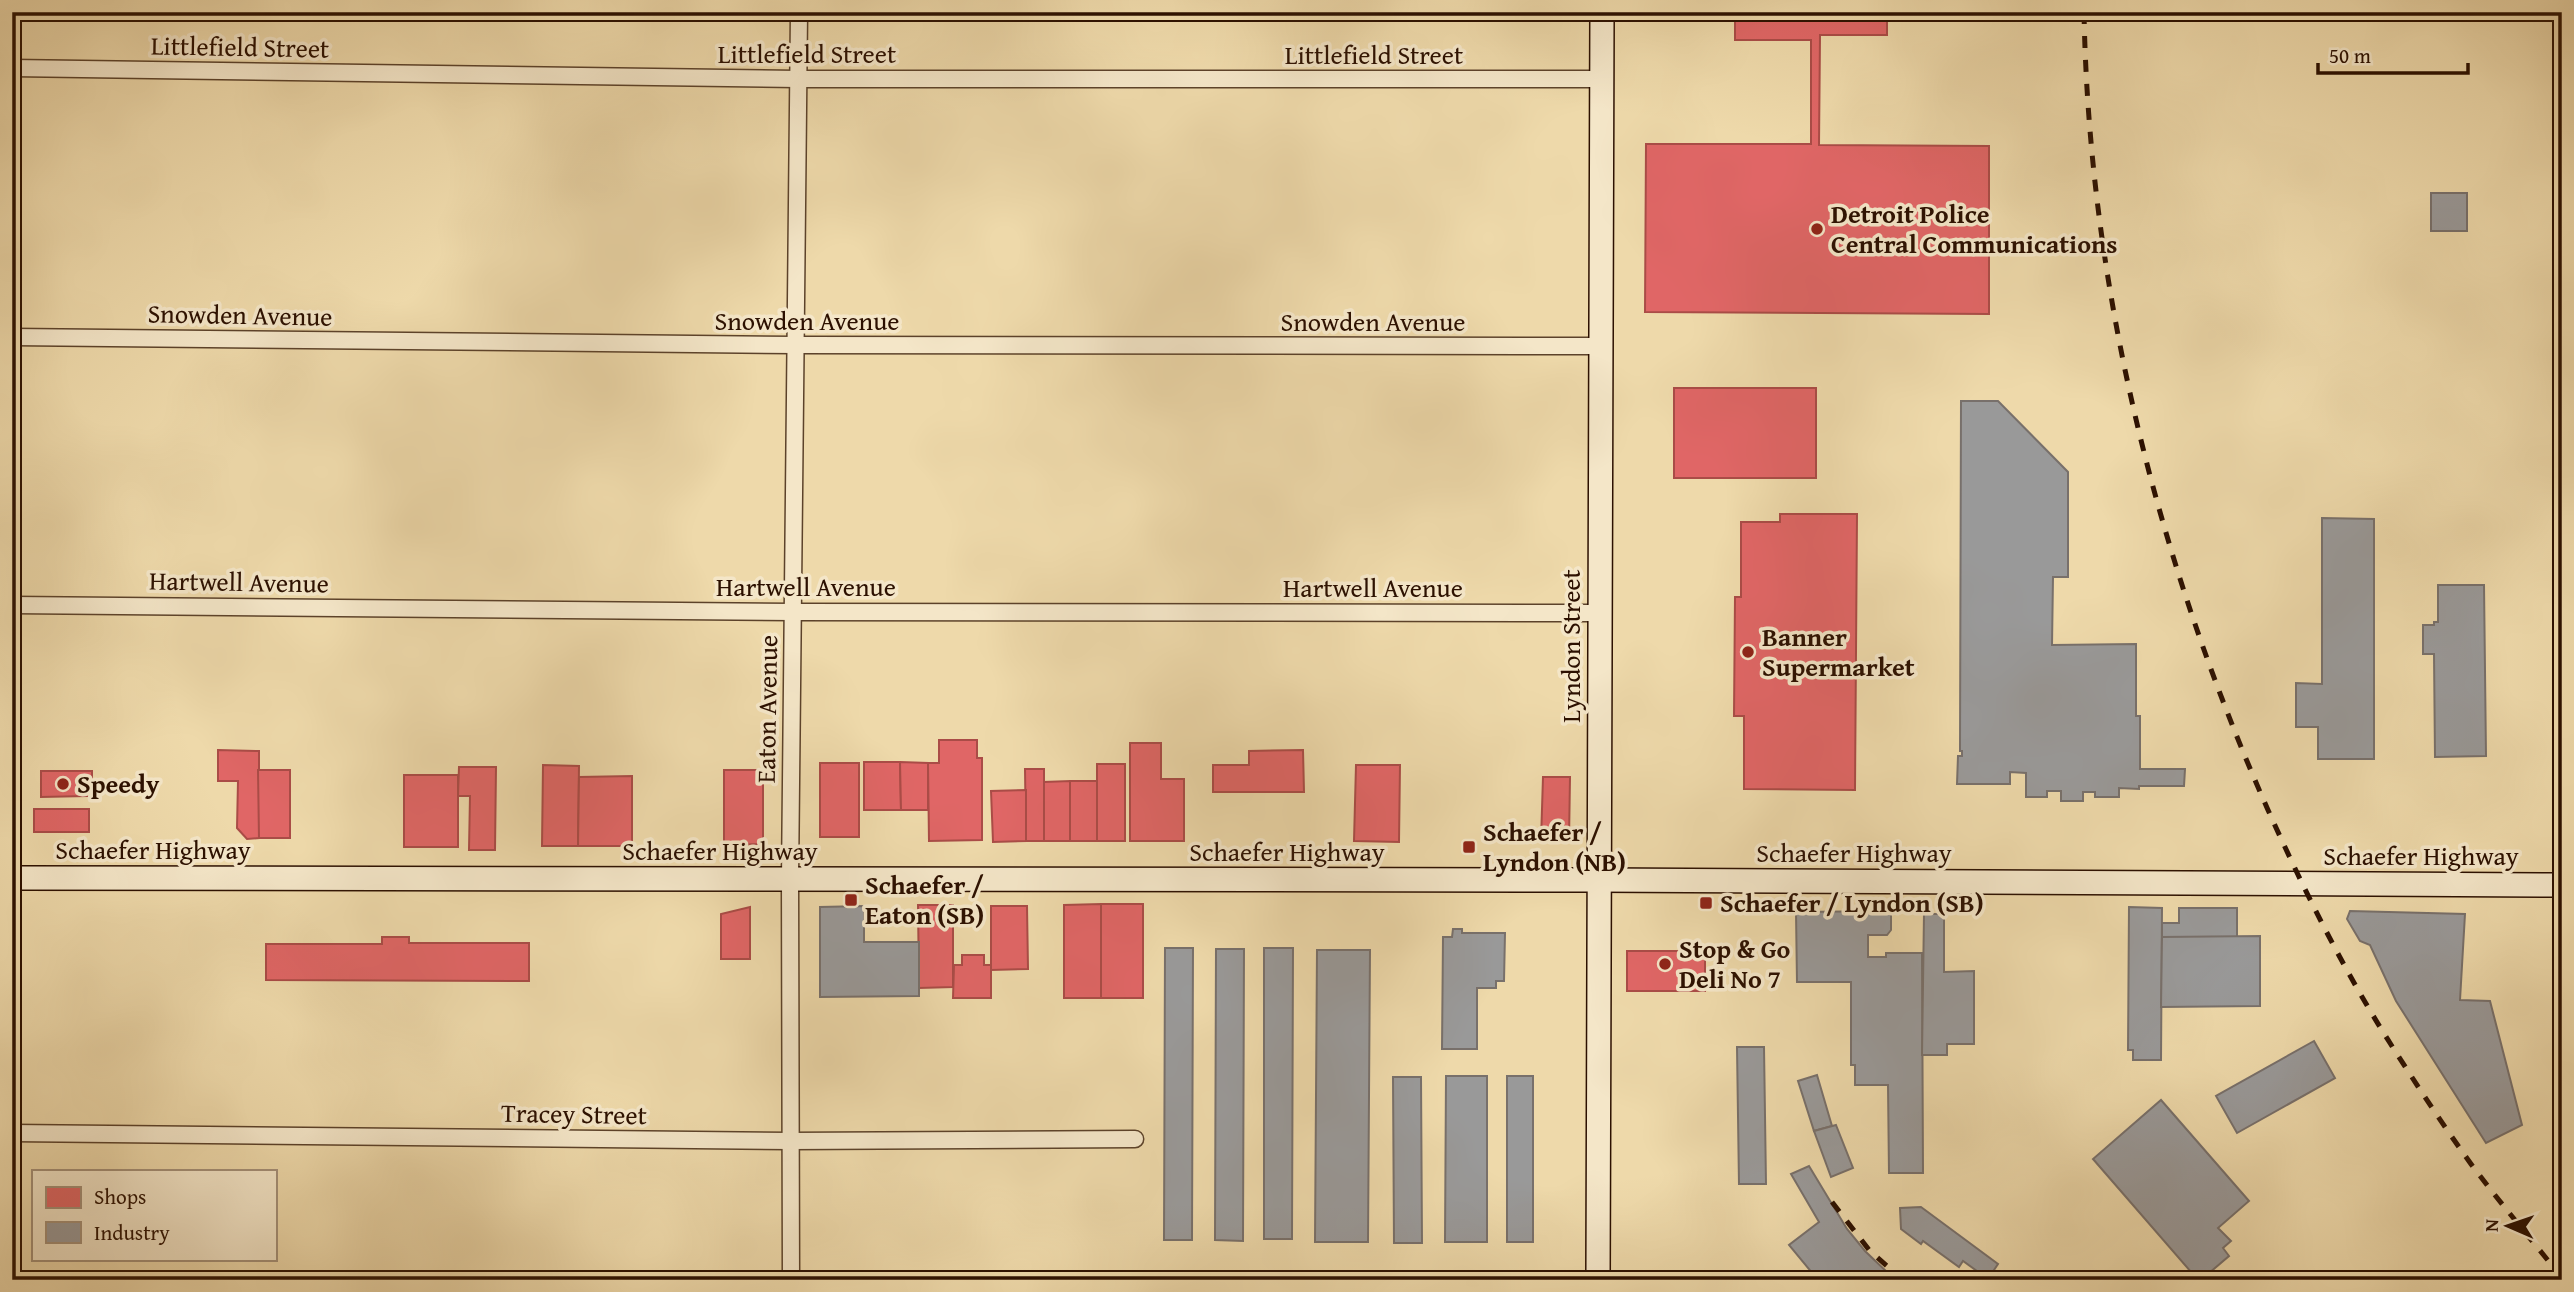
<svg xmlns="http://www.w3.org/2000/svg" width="2574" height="1292" font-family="'Gentium Book Plus',serif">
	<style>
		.shops { fill: #e06666; stroke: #aa4c47; stroke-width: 2 }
		.industry { fill: #999; stroke: #78706b; stroke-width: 2 }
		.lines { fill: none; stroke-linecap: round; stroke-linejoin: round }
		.street-casing { stroke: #5c422a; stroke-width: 19 }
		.secondary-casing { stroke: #2c1000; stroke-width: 26 }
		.street { stroke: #f4e6c8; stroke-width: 16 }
		.secondary { stroke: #f4e6c8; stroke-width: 23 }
		.rail { stroke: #2c1000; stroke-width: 5; stroke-dasharray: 12 12; stroke-linecap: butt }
		.poi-dot { fill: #8f2418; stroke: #f4e6c8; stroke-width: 2.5 }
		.labels { text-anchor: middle; stroke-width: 7; stroke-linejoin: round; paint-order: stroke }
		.street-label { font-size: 26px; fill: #2c1000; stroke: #f4e6c8 }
		.poi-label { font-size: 26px; font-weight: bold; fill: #2c1000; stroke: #f4e6c8; text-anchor: start }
	</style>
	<rect width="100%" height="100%" fill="#eed9aa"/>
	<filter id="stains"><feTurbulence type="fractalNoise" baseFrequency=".00286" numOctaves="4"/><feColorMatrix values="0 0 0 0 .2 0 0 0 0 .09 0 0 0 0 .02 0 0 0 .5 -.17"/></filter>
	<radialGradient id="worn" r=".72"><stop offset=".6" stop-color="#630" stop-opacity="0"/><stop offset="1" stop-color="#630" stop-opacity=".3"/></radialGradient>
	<g class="shops">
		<path d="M1645,12H1887V35H1820L1819,145L1989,146V314L1645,312L1646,144H1811V40H1735V20H1645Z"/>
		<rect x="1674" y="388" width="142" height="90"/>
		<path d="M1780,514H1857L1855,790L1744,789V716H1734L1735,597H1741V522H1780Z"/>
		<path d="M939,740H977V758H982V840L929,841L928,763H939Z"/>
		<path d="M1130,743H1161V779H1184V841H1130Z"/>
		<path d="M218,750L259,751V838L247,839L237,828L238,781H218Z"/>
		<path d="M1303,750L1304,792H1213V765H1249V751Z"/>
		<path d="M864,762H900L901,810H864Z"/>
		<path d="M900,762L928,763V810H901Z"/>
		<rect x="820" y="763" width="39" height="74"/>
		<rect x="1097" y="764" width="28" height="77"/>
		<path d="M543,765L579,766L578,846H542Z"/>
		<path d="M1356,765H1400L1399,842L1354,841Z"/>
		<path d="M459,767H496L495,850H469L470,796H458Z"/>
		<path d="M1025,769H1044V841H1026Z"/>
		<path d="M258,770H290V838H259Z"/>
		<path d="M724,770H763V844L724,845Z"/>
		<path d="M41,771H92V784H87V796L41,797Z"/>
		<rect x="404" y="775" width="54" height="72"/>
		<path d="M632,776V846H578L579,777Z"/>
		<path d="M1543,777H1570L1569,841H1541Z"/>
		<path d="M1070,781V841H1044V782Z"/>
		<rect x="1070" y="781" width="27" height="60"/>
		<path d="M1026,790V841L993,842L991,791Z"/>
		<rect x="34" y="809" width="55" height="23"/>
		<rect x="1101" y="904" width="42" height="94"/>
		<path d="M1101,904V998H1064V905Z"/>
		<path d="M918,905H953V987L919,988Z"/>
		<path d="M991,906H1027L1028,969L991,970Z"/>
		<path d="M750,907V959H721V914Z"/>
		<path d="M382,937H409V943H529V981L266,980V944H382Z"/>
		<rect x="1627" y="951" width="78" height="40"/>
		<path d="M962,955H984V965H991V998H953L954,965H962Z"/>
	</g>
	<g class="industry">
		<rect x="2431" y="193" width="36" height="38"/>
		<path d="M1961,401H1998L2068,472V577H2053L2052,645L2136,644V716H2140V769H2185L2184,786H2139V789L2119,788V797H2095V792H2083V801H2061V791H2047V797H2026V773L2010,772V784H1957L1958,756H1962V751H1960Z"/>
		<path d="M2322,518L2374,519V759H2318V727H2296V683L2322,684Z"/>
		<path d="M2438,585H2484L2486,756L2435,757L2434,654H2423V625H2434V622H2438Z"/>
		<path d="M864,906V942H919V996L820,997V907Z"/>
		<path d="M2129,907L2162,908L2161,1060H2133V1050H2128Z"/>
		<path d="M2179,908H2237V937H2162V923H2179Z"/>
		<path d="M1891,911V930L1887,935H1868V957H1886V953H1922L1923,1173H1889L1888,1085H1855V1065H1851V982H1797L1796,912Z"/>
		<path d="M2350,911L2465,914L2460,1000L2490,1001L2522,1125L2486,1143L2396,1001L2370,945L2360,941L2347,919Z"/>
		<path d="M1924,914H1944V972L1974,971V1044H1947V1055H1922Z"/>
		<path d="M1453,929H1462V933H1505L1504,981H1496V988H1477V1049H1442L1443,937H1452Z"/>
		<path d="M2260,936V1006L2161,1007L2162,937Z"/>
		<path d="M1165,948H1193L1192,1240H1164Z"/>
		<path d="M1264,948H1293L1292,1239H1264Z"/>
		<path d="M1216,949H1244L1243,1241L1215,1240Z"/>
		<path d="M1317,950H1370L1368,1242H1315Z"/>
		<rect x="2556" y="1008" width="6" height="95"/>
		<path d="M2314,1041L2335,1078L2237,1133L2216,1096Z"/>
		<path d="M1737,1047H1764L1766,1184H1739Z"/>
		<path d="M1817,1075L1832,1126L1814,1131L1798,1081Z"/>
		<path d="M1446,1076H1487V1242H1445Z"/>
		<rect x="1507" y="1076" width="26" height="166"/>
		<path d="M1393,1077H1421L1422,1243H1394Z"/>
		<path d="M2161,1100L2249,1201L2218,1228L2231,1241L2223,1248L2229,1256L2201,1280H2198L2093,1159Z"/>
		<path d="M1836,1125L1853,1168L1831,1177L1814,1131Z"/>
		<path d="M1809,1166L1847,1229L1865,1251L1889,1274L1883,1280H1818L1789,1245L1819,1222L1791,1174Z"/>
		<path d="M1921,1207L1998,1264L1988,1279L1963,1261L1959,1267L1923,1241L1921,1244L1901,1229L1900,1208Z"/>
	</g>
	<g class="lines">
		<defs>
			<g id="street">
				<path d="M12,68L798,79H1602"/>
				<path d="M12,337L795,345L1601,346"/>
				<path d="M12,605L793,612L1599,613"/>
				<path d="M12,1133L790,1141L1135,1139"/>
				<path d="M791,1280L790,879L799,12"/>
			</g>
			<g id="secondary">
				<path d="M12,878L1598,880L2562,885"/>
				<path d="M1598,1280L1602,12"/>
			</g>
		</defs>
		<use href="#street" class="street-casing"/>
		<use href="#secondary" class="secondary-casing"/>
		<use href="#street" class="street"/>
		<use href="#secondary" class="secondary"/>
		<g class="rail">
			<path d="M2084,12C2089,287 2157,560 2268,810C2304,890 2343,969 2390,1043C2416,1084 2443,1125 2471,1164C2500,1203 2532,1240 2562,1278"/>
			<path d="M1832,1202L1870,1251L1903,1280"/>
		</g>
	</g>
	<g class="poi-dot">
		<circle cx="1817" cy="229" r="7"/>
		<circle cx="1748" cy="652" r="7"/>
		<circle cx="63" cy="784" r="7"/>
		<rect x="1462" y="840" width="14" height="14" rx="3.5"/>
		<rect x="844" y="893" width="14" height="14" rx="3.5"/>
		<rect x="1699" y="896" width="14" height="14" rx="3.5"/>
		<circle cx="1665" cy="964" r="7"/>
	</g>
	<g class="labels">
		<g class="street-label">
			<text transform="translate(240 47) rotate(1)" y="9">Littlefield Street</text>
			<text x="807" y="63">Littlefield Street</text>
			<text x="1374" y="64">Littlefield Street</text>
			<text transform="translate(240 315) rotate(1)" y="9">Snowden Avenue</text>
			<text x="807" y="330">Snowden Avenue</text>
			<text x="1373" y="331">Snowden Avenue</text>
			<text transform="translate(239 582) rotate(1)" y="9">Hartwell Avenue</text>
			<text x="806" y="596">Hartwell Avenue</text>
			<text x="1373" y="597">Hartwell Avenue</text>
			<text transform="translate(1571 646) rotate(-90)" y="9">Lyndon Street</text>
			<text transform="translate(767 709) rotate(-89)" y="9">Eaton Avenue</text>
			<text x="153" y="859">Schaefer Highway</text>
			<text x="720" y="860">Schaefer Highway</text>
			<text x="1287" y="861">Schaefer Highway</text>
			<text x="1854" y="862">Schaefer Highway</text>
			<text x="2421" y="865">Schaefer Highway</text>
			<text transform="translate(574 1114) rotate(1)" y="9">Tracey Street</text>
		</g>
		<g class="poi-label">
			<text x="1831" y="223">Detroit Police<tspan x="1831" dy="30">Central Communications</tspan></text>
			<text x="1762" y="646">Banner<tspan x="1762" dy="30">Supermarket</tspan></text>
			<text x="77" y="793">Speedy</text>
			<text x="1483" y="841">Schaefer /<tspan x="1483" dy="30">Lyndon (NB)</tspan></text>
			<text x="865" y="894">Schaefer /<tspan x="865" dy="30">Eaton (SB)</tspan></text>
			<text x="1720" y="912">Schaefer / Lyndon (SB)</text>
			<text x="1679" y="958">Stop &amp; Go<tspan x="1679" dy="30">Deli No 7</tspan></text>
		</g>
	</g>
	<rect width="2574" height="1292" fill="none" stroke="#eed9aa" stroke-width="42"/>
	<rect x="14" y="14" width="2546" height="1264" fill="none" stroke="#2c1000" stroke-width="3.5"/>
	<rect x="21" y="21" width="2532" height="1250" fill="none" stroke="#2c1000" stroke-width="2"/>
	<rect x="32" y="1170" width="245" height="91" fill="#f4e6c8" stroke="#a49078" stroke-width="2"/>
	<rect x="46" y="1187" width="35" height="21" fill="#e06666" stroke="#a49078" stroke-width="2"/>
	<text x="94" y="1204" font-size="21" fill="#2c1000">Shops</text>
	<rect x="46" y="1222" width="35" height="21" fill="#999999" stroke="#a49078" stroke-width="2"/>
	<text x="94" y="1240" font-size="21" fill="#2c1000">Industry</text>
	<g transform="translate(2508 1226) rotate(272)" stroke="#f4e6c8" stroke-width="5" paint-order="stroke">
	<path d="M0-5L12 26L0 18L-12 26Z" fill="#2c1000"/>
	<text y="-10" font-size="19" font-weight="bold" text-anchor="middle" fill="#2c1000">N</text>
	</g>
	<path d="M2318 63v10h150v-10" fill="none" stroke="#2c1000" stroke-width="3.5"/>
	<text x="2329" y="63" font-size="21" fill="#2c1000" stroke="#f4e6c8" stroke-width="5" paint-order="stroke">50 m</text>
	<rect width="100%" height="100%" filter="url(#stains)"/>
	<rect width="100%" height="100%" fill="url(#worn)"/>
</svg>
